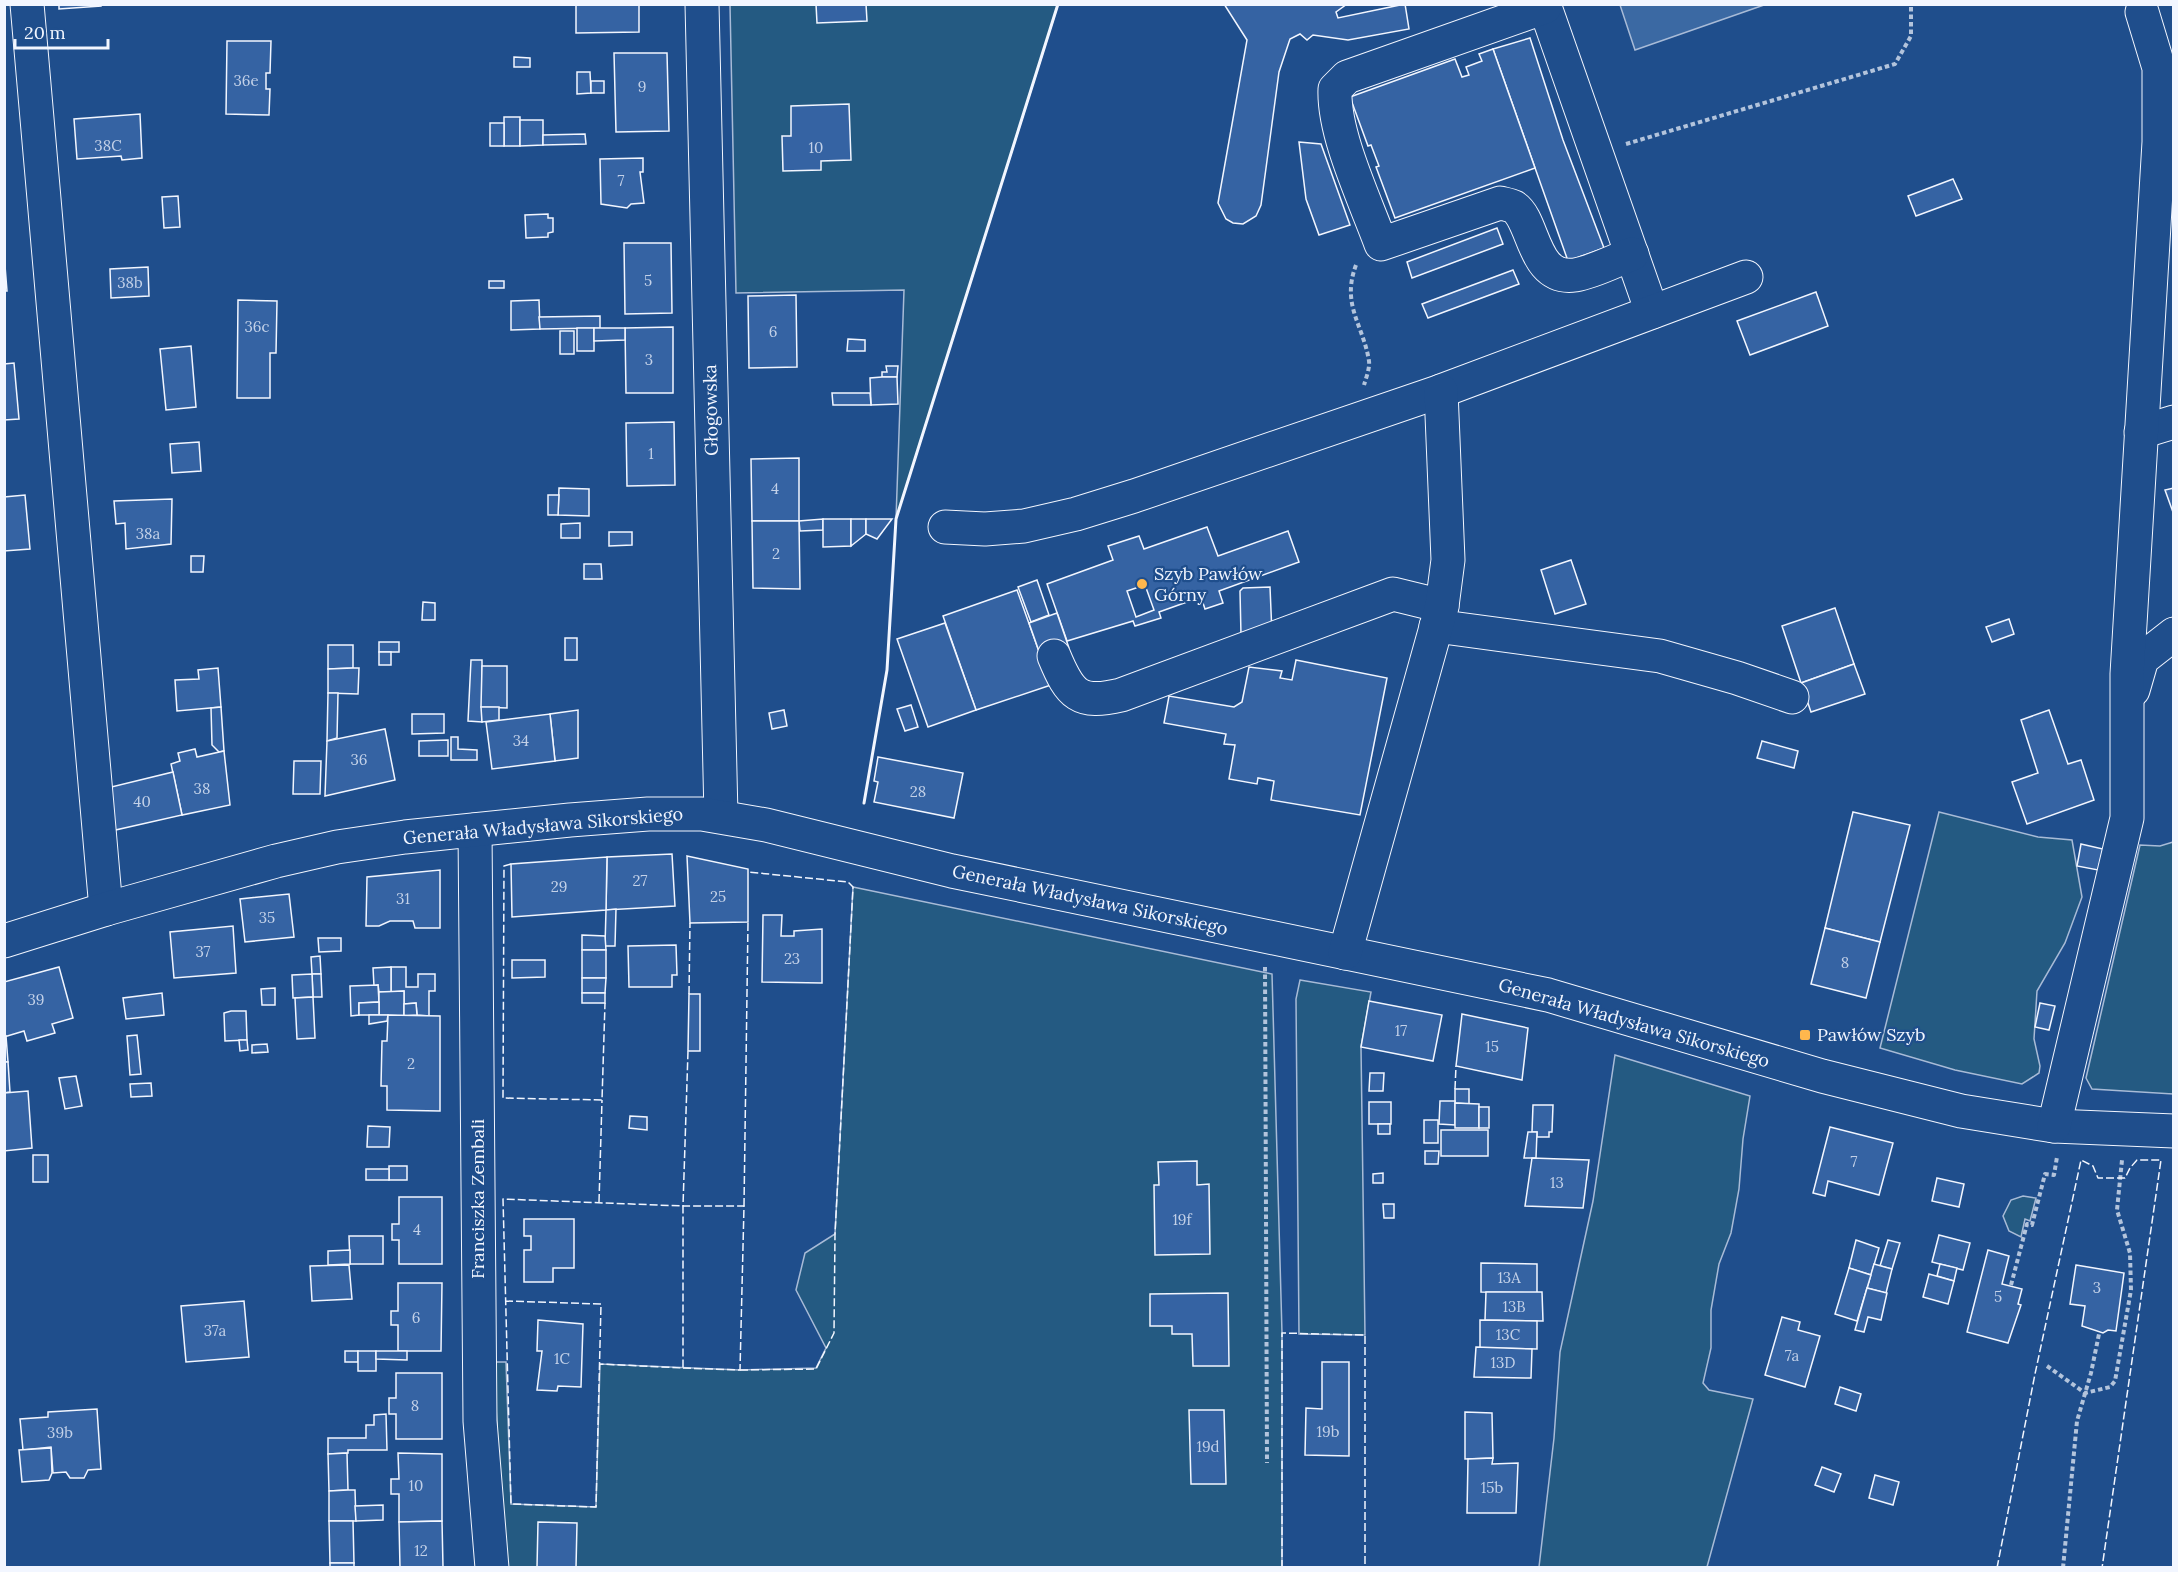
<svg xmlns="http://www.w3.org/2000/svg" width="2178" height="1572" font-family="Lora,serif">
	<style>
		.green { fill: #245a82; stroke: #a8bbd7; stroke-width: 1.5 }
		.water { fill: #3b69a3; stroke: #a8bbd7; stroke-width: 1.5 }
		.building { fill: #3563a3; stroke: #f2f6ff; stroke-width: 1.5; fill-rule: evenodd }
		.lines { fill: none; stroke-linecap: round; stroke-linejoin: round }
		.minor-casing { stroke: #f2f6ff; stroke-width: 35 }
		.path { stroke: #b3c4dc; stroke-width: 4; stroke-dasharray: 4.5 3; stroke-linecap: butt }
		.minor { stroke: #1f4e8c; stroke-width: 33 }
		.fence { stroke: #f2f6ff; stroke-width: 1.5; stroke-dasharray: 8 3; stroke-linecap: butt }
		.wall { stroke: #f2f6ff; stroke-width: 3 }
		.poi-dot { fill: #ffb74d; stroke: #1f4e8c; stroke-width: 2 }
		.labels { text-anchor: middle; stroke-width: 4.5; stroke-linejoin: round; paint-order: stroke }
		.number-label { font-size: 15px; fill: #c3d1e8 }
		.street-label { font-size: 18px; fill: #f2f6ff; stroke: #1f4e8c }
		.poi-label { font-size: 18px; fill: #f2f6ff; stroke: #1f4e8c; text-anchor: start }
	</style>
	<rect width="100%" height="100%" fill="#1f4e8c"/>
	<g class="green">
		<path d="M730,5H1058L896,519L904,290L736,293Z"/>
		<path d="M1939,812L2038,837L2072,840L2082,897L2065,943L2037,991L2034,1039L2040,1066L2039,1073L2022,1084L1955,1070L1880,1048Z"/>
		<path d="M2173,842V1094L2092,1089L2086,1078L2140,845L2160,846Z"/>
		<path d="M853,887L1272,974L1282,1333V1567H507L499,1472L494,1362H506L511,1504L596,1507L600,1364L740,1370L816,1368L826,1348L796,1290L805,1253L835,1234Z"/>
		<path d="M1300,980L1371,992L1361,1047L1365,1335L1299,1334L1296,999Z"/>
		<path d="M1615,1055L1750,1096L1743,1139L1739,1189L1731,1233L1719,1264L1711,1310V1348L1703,1383L1709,1390L1753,1399L1707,1567H1539L1554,1438L1560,1352L1593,1201Z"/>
		<path d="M2023,1196L2036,1198L2030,1221L2025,1219L2021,1237L2009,1231L2003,1216L2011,1200Z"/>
	</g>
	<path class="water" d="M1764,5L1635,50L1620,5V4Z"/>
	<g class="building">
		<path d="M59,4H101V6L59,9Z"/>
		<path d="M576,4H639V32L576,33Z"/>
		<path d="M816,4H866L867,21L817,23Z"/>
		<path d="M1224,4H1347L1336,12L1338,18L1405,4L1409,29L1348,40L1313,35L1307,40L1300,34L1290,39L1279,72L1261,205L1256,216L1243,224L1233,223L1226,219L1218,203L1247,40Z"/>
		<path d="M1530,38L1563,140L1604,248L1568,261L1493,49Z"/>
		<path d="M227,41H271L270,73H266V89H270L269,115L226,114Z"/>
		<path d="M1493,49L1535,168L1395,218L1376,167L1379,166L1371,145L1368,146L1350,97L1455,59L1462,77L1469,75L1466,67L1482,61L1479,54Z"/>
		<path d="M614,53H667L669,131L616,132Z"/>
		<path d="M514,57L530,58V67H514Z"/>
		<path d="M577,72H590L591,93L577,94Z"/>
		<rect x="591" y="81" width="13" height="12"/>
		<path d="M849,104L851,160L821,161V170L783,171L782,136H791V106Z"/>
		<path d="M140,114L142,158L122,160L121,156L77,159L74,119Z"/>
		<rect x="504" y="117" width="16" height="29"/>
		<path d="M520,120H543V145L520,146Z"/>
		<rect x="490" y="123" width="14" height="23"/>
		<path d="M585,134L586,144L543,145V135Z"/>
		<path d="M1299,142L1321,144L1350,225L1319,235L1306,199Z"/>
		<path d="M643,158V172H640L644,203L631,204L627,208L601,204L600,159Z"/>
		<path d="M1953,179L1962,199L1916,216L1908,196Z"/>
		<path d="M178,196L180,227L164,228L162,197Z"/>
		<path d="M548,214V218H553V232L548,233V237L526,238L525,215Z"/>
		<path d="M1497,228L1503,244L1412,278L1407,262Z"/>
		<path d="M624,243H671L672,313L625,314Z"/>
		<path d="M4,253L7,291H4Z"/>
		<path d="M148,267L149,296L111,298L110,269Z"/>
		<path d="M1513,270L1519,284L1428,318L1422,304Z"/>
		<rect x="489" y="281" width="15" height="7"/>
		<path d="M1816,292L1828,326L1750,355L1737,321Z"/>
		<path d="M796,295L797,367L749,368L748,296Z"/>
		<path d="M238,300L277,301L276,353H270V398H237Z"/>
		<path d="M539,300L540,329L511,330V301Z"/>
		<path d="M600,316V328L540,329L539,317Z"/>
		<path d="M673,327V393H626L625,328Z"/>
		<rect x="577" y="328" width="17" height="23"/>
		<path d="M594,328H625V340L594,341Z"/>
		<rect x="560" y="331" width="14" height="23"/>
		<path d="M848,339L865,340V351H847Z"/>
		<path d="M191,346L196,407L166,410L160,349Z"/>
		<path d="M14,363L19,419L4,420V364Z"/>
		<path d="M886,366H898L897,377H882V372H887Z"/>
		<path d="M882,377H897L898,404L871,405L870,378Z"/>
		<path d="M832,393H870L871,405H833Z"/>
		<path d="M674,422L675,485L627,486L626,423Z"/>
		<path d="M199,442L201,471L172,473L170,444Z"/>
		<path d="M799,458V521H752L751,459Z"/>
		<path d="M559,488L589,489V516L558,515Z"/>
		<path d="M2174,488V515L2165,490Z"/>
		<path d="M25,495L30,549L4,551V497Z"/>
		<path d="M548,495H559L558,515H548Z"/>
		<path d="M172,499L171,544L126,549L125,523L116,524L114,501Z"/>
		<path d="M823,519V530L800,531L799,521Z"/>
		<path d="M823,519H851V546L823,547Z"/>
		<path d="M851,519H866V534L851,546Z"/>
		<path d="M866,519H892L877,539L866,534Z"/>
		<path d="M752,521H799L800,589L753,588Z"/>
		<path d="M580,523V538H561V524Z"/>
		<path d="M1207,527L1218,556L1288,531L1299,562L1219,591L1223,603L1205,609L1201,597L1159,612L1161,618L1135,626L1133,621L1067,641L1047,584L1113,560L1108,546L1139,536L1144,549ZM1145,585L1154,610L1136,617L1127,591Z"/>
		<path d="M609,532H632V545L609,546Z"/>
		<path d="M191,556H204L203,572H191Z"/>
		<path d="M1571,560L1586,604L1555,614L1541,570Z"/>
		<path d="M584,564H601L602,579H584Z"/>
		<path d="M1037,580L1049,615L1031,622L1018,587Z"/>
		<path d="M1270,587L1272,634L1241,635L1240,591L1243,588Z"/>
		<path d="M1017,590L1051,685L976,710L943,616Z"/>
		<path d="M423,602L435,603V620H422Z"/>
		<path d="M1835,608L1854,664L1801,683L1782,626Z"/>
		<path d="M1057,613L1069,648L1041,657L1029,623Z"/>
		<path d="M2009,619L2014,634L1992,642L1986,627Z"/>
		<path d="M945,623L976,710L928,727L897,639Z"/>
		<rect x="565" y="638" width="12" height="22"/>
		<rect x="379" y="642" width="20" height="10"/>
		<path d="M328,645H353V668L328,669Z"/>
		<rect x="379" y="652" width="12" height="13"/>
		<path d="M471,660H482V722L468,721Z"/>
		<path d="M1296,660L1387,678L1360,815L1271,800L1274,781L1258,778L1257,784L1229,779L1235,745L1224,744L1226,734L1164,723L1169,696L1234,707L1242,702L1249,667L1282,671L1280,678L1292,680Z"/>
		<path d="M1854,664L1865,694L1811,712L1801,683Z"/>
		<path d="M482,666H507V708L481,707Z"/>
		<path d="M218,668L221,707L177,711L175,680L199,679L198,670Z"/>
		<path d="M353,668H359L358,694L328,693V669Z"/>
		<path d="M328,693H338L337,738L327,741Z"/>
		<path d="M911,705L918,727L905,731L897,709Z"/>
		<path d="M221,707L224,751L219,752L212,745L211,708Z"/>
		<path d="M481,707H499V720L482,722Z"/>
		<path d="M578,710V758L555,761L550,714Z"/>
		<path d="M784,710L787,726L772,729L769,713Z"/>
		<path d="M2049,710L2068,764L2081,760L2094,800L2027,824L2012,782L2038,773L2021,720Z"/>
		<path d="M412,714H444V733L412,734Z"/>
		<path d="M550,714L555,761L492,769L486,722Z"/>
		<path d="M385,729L395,780L325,796L327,741Z"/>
		<path d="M451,737H458V749L477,750V760H451Z"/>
		<path d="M448,740V756H419V741Z"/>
		<path d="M1762,741L1798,751L1794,768L1757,758Z"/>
		<path d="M195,749L197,757L224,751L230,805L182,815L171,764L180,761L178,753Z"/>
		<path d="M878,757L963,773L954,818L874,802L878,782L874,781Z"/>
		<path d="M294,761H321L320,794H293Z"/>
		<path d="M173,772L182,815L111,831L103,789Z"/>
		<path d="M1853,812L1910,825L1880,942L1825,928Z"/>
		<path d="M2081,844L2103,849L2098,870L2077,866Z"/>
		<path d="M672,854L675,906L606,910L607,857Z"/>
		<path d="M687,856L748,869V922L690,923Z"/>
		<path d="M607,857L606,910L512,917L511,864Z"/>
		<path d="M440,870V928H415L413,921H390L379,926H366L367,877Z"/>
		<path d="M289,894L294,937L245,942L240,899Z"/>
		<path d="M616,909L615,946H605L606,910Z"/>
		<path d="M763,915H782L781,936H794V931L822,929V983L762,982Z"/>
		<path d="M233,926L236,973L174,978L170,932Z"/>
		<path d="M1825,928L1880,942L1866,998L1811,984Z"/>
		<path d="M582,935L605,936L606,950H582Z"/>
		<path d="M318,938H341V951L319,952Z"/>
		<path d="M676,945L677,975H672V987H629L628,946Z"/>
		<rect x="582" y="950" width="24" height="28"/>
		<path d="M320,956L321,974H312L311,957Z"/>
		<path d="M512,960H545V977L512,978Z"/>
		<path d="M59,967L73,1018L52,1024L55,1033L27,1041L24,1031L4,1037V982Z"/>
		<path d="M391,967H406V987H418V974H435V991H429V1016L417,1015L416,1003L404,1004V991L391,992Z"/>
		<path d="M391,967V992H379L378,985L374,986L373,968Z"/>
		<path d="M312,974H321L322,997H313Z"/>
		<path d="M312,974L313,997L293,998L292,975Z"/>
		<path d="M582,978H606L605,993H582Z"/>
		<path d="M378,985L379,1002L359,1003V1015L351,1016L350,986Z"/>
		<path d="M275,988V1005H262L261,989Z"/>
		<path d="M404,991V1016L379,1015V992Z"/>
		<path d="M162,993L164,1015L126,1019L123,998Z"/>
		<rect x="582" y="993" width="23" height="10"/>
		<path d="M689,994H700V1051H688Z"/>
		<path d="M313,997L315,1038L297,1039L295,998Z"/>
		<path d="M1369,1001L1442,1015L1433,1061L1361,1047Z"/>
		<path d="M379,1002V1015H359V1003Z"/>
		<path d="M416,1003L417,1015L404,1016V1004Z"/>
		<path d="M2040,1003L2055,1006L2049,1030L2035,1027Z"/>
		<path d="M231,1011H246L247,1040L225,1041L224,1013Z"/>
		<path d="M1462,1014L1528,1028L1522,1080L1456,1066Z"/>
		<path d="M369,1015H388L387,1021L369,1024Z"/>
		<path d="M388,1015L440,1016V1111L387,1110V1086H381L382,1041H387Z"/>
		<path d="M137,1035L141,1074L130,1075L127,1036Z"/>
		<path d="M6,1036L8,1062H4V1037Z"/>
		<path d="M239,1040H247L248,1050L240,1051Z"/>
		<path d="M267,1044L268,1052L252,1053V1045Z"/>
		<path d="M4,1062H8L10,1092L4,1093Z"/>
		<path d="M1370,1073H1384L1383,1091H1369Z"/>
		<path d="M76,1076L82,1106L65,1109L59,1078Z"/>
		<path d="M151,1083L152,1096L131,1097L130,1084Z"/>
		<path d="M1455,1089H1469V1104L1455,1103Z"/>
		<path d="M28,1091L32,1148L4,1151V1093Z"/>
		<path d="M1440,1101H1455V1125L1439,1124Z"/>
		<rect x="1369" y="1102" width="22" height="22"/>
		<path d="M1455,1103L1479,1104V1128H1455Z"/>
		<path d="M1533,1105H1553L1552,1132H1549V1137H1537V1132H1532Z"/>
		<rect x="1479" y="1107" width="10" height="21"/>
		<path d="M630,1116L647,1117V1130L629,1128Z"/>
		<rect x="1424" y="1120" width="14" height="23"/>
		<rect x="1378" y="1124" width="12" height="10"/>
		<path d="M368,1126L390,1127L389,1147H367Z"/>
		<path d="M1830,1127L1893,1143L1879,1195L1828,1181L1825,1196L1813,1193Z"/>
		<rect x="1441" y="1130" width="47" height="26"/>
		<path d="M1528,1132H1537L1536,1158H1524Z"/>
		<path d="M1425,1151H1439L1438,1164H1425Z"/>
		<rect x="33" y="1155" width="15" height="27"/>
		<path d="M1532,1158L1589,1160L1583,1208L1525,1206Z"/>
		<path d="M1197,1161V1185L1209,1184L1210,1254L1155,1255L1154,1185H1159L1158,1162Z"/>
		<rect x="389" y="1166" width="18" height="14"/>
		<rect x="366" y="1169" width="23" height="11"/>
		<path d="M1383,1173V1183H1373V1174Z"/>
		<path d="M1937,1178L1964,1184L1959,1207L1932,1201Z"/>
		<path d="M399,1197H442V1264H399V1240H392V1224H399Z"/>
		<path d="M1383,1204H1394V1218H1384Z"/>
		<path d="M524,1219H574V1268H553V1282H524V1250H531V1236H524Z"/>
		<path d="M1939,1235L1970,1243L1963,1270L1932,1262Z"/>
		<path d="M349,1236H383V1264H350Z"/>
		<path d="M1856,1240L1879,1248L1871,1275L1849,1268Z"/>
		<path d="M1888,1240L1900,1243L1892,1269L1880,1266Z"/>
		<path d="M350,1250V1264L328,1265V1251Z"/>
		<path d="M1988,1250L2009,1256L2002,1284L2022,1289L2018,1304L2021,1305L2008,1343L1967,1332Z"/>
		<path d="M1481,1263L1537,1264V1293L1481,1292Z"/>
		<path d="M1874,1264L1892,1269L1886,1293L1867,1288Z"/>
		<path d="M1940,1264L1957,1268L1954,1281L1937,1276Z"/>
		<path d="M349,1265L352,1299L312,1301L310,1266Z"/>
		<path d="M2076,1265L2124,1273L2116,1331L2108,1330L2103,1333L2082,1326L2085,1306L2070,1304Z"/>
		<path d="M1849,1268L1871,1275L1857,1321L1835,1314Z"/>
		<path d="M1929,1274L1954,1281L1948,1304L1923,1297Z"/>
		<path d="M398,1283H442L441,1351H398V1325H391V1311H398Z"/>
		<path d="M1867,1288L1887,1293L1881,1320L1868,1317L1864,1332L1855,1330Z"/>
		<path d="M1486,1292H1542L1543,1321L1485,1320Z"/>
		<path d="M1228,1293L1229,1366H1193L1192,1334H1172V1326H1150V1294Z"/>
		<path d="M244,1301L249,1357L186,1362L181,1306Z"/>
		<path d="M1782,1317L1800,1322L1798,1330L1820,1336L1805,1387L1765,1375Z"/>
		<path d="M538,1320L583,1324L581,1387L558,1386L557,1391L537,1390L542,1351H537Z"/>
		<path d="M1480,1320L1537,1321V1349L1480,1348Z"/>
		<path d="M1476,1347L1532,1349L1531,1378L1474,1377Z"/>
		<rect x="345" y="1351" width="13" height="11"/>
		<rect x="358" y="1351" width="18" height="20"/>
		<path d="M376,1351H407V1360L376,1359Z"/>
		<path d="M1322,1362H1349V1456L1305,1455L1306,1408L1322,1409Z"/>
		<path d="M396,1373H442V1439H396V1414H389V1398H396Z"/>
		<path d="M1840,1387L1861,1394L1856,1411L1835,1404Z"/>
		<path d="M97,1409L101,1469L88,1470L84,1478H70L66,1472L53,1473L51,1447L23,1450L20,1419L48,1417V1412Z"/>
		<path d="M1189,1410H1224L1226,1484H1191Z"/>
		<path d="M1465,1412L1492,1413L1493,1458L1465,1459Z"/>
		<path d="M386,1414L387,1450H348V1453L328,1454V1438H366V1425H374V1415Z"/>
		<path d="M51,1448L52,1473L49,1480L22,1482L19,1450Z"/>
		<path d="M347,1453L348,1490L329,1491L328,1454Z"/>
		<path d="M398,1453L442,1454V1521L399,1522V1494H391V1479H399Z"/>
		<path d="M1493,1458L1492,1464L1518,1463L1516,1513H1467L1468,1459Z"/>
		<path d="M1822,1467L1841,1474L1834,1492L1815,1485Z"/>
		<path d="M1875,1475L1899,1482L1893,1505L1869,1498Z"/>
		<path d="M348,1490H355L356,1521H329V1491Z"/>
		<path d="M383,1505V1520L356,1521L355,1506Z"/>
		<path d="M329,1521H353L354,1563H330Z"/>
		<path d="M442,1521L443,1567L400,1568L399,1522Z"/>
		<path d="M538,1522L577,1523L576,1568H537Z"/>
		<rect x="330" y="1563" width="24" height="5"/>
	</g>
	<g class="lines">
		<defs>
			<g id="minor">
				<path d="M27,4L106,909"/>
				<path d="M702,4L721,816"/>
				<path d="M1544,4L1652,312"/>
				<path d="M1545,7L1347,77L1335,89C1333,134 1365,200 1381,244L1500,203C1504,204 1510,205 1514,207C1535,221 1532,281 1575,275C1593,272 1614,261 1632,254"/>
				<path d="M2141,432L2174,422"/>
				<path d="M945,527L985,529L1024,526L1076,514L1134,496L1441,391L1746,277"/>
				<path d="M1436,626L1660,656L1737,678L1792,697"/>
				<path d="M1054,656C1070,695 1079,705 1121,695L1393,594L1442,606"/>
				<path d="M2133,690L2142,659L2174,634"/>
				<path d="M475,830L480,1421L492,1568"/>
				<path d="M4,941L106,909L276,861L337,847L405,837L570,820L648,814H702L766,825L952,871L1548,995L1822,1076L1961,1111L2054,1126L2174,1131"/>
				<path d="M1345,953L1442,606L1448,560L1441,391"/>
				<path d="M2054,1126L2127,818V674L2159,142V68L2142,12"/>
			</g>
		</defs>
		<use href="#minor" class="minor-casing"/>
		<g class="path">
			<path d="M1626,144L1895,64L1911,36V4"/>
			<path d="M1356,265C1341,305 1363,324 1369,361C1370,368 1366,378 1364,385"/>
			<path d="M1265,967L1267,1463"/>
			<path d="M2011,1285L2027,1224L2032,1225L2045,1174L2054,1175L2057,1157"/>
			<path d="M2047,1366L2085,1393L2110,1387L2115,1381L2131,1290L2130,1253L2117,1210L2122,1160"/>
			<path d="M2063,1568L2077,1421L2091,1373L2099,1334"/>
		</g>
		<use href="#minor" class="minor"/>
		<g class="fence">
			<path d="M511,864L504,866L503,1098L602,1100L605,1003"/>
			<path d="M689,994L690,923"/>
			<path d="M1455,1089L1456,1066"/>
			<path d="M599,1202L602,1100"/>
			<path d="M744,1206L748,922"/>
			<path d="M505,1301L601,1304L596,1507L511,1504L503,1199L683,1206V1368L600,1364"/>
			<path d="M683,1368L740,1370L744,1206H683L688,1051"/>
			<path d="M740,1370L816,1369L834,1333L835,1234L853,887L848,882L748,872"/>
			<path d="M1282,1568V1333L1365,1335V1568"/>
			<path d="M1997,1568L2035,1374L2081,1160L2093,1166L2098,1178H2125L2130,1168L2137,1160H2161L2102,1568"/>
		</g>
		<path class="wall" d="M864,803L887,670L896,519L1058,4"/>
	</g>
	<g class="poi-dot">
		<circle cx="1142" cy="584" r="6"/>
		<rect x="1799" y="1029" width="12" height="12" rx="3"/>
	</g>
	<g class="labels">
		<g class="number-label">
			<text x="246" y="86">36e</text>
			<text x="642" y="92">9</text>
			<text x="108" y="151">38C</text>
			<text x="816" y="153">10</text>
			<text x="621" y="186">7</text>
			<text x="648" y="286">5</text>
			<text x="130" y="288">38b</text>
			<text x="257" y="332">36c</text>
			<text x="773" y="337">6</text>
			<text x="649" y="365">3</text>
			<text x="651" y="459">1</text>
			<text x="775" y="494">4</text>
			<text x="148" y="539">38a</text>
			<text x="776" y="559">2</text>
			<text x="521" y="746">34</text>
			<text x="359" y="765">36</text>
			<text x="202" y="794">38</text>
			<text x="918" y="797">28</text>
			<text x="142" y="807">40</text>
			<text x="640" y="886">27</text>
			<text x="559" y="892">29</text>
			<text x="718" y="902">25</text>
			<text x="403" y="904">31</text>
			<text x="267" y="923">35</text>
			<text x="203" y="957">37</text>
			<text x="792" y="964">23</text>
			<text x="1845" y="968">8</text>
			<text x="36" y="1005">39</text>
			<text x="1401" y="1036">17</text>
			<text x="1492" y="1052">15</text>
			<text x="411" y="1069">2</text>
			<text x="1854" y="1167">7</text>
			<text x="1557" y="1188">13</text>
			<text x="1182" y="1225">19f</text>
			<text x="417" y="1235">4</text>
			<text x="1509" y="1283">13A</text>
			<text x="2097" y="1293">3</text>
			<text x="1998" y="1302">5</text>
			<text x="1514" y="1312">13B</text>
			<text x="416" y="1323">6</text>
			<text x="215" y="1336">37a</text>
			<text x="1508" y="1340">13C</text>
			<text x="1792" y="1361">7a</text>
			<text x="562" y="1364">1C</text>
			<text x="1503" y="1368">13D</text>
			<text x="415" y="1411">8</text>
			<text x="1328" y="1437">19b</text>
			<text x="60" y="1438">39b</text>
			<text x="1208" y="1452">19d</text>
			<text x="416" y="1491">10</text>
			<text x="1492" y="1493">15b</text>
			<text x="421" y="1556">12</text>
		</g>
		<g class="street-label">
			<text transform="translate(711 410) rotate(-91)" y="6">Głogowska</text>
			<text transform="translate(543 826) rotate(-5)" y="6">Generała Władysława Sikorskiego</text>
			<text transform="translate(1090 900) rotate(12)" y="6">Generała Władysława Sikorskiego</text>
			<text transform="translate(1634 1023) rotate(16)" y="6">Generała Władysława Sikorskiego</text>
			<text transform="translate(478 1199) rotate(-90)" y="6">Franciszka Zembali</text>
		</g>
		<g class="poi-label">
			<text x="1154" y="580">Szyb Pawłów<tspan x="1154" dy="21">Górny</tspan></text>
			<text x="1817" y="1041">Pawłów Szyb</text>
		</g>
	</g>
	<rect width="2178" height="1572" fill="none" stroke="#f2f6ff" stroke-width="12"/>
	<path d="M15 39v9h93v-9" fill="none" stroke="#f2f6ff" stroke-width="3"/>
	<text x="24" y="39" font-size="18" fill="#f2f6ff" stroke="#1f4e8c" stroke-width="4.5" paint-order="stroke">20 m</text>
</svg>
